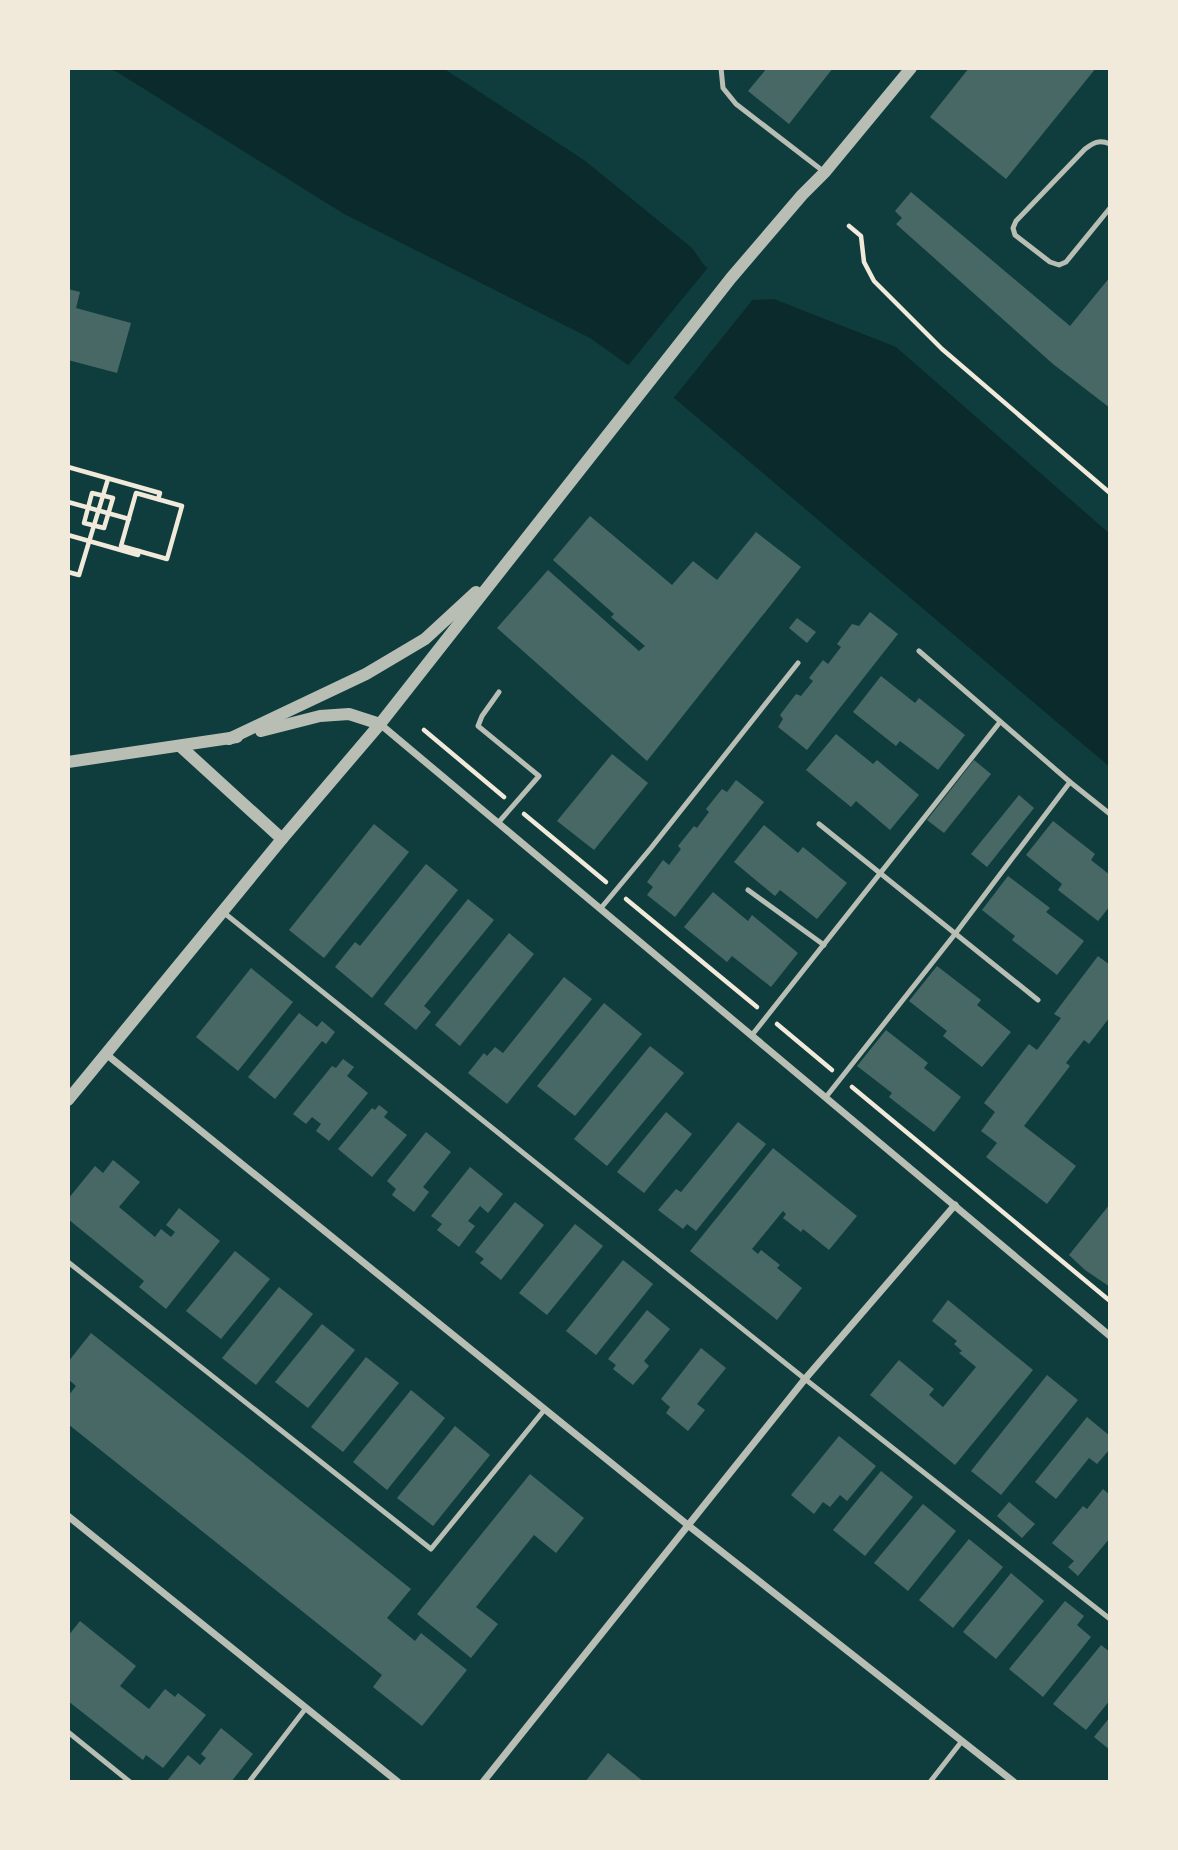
<svg xmlns="http://www.w3.org/2000/svg" width="1178" height="1850" font-family="'DejaVu Sans',sans-serif">
	<style>
		.water { fill: #0a2a2b }
		.pier { fill: #0f3d3e }
		.building { fill: #486865 }
		.lines { fill: none; stroke-linecap: round; stroke-linejoin: round }
		.path { stroke: #f1e9da; stroke-width: 4.5 }
		.service { stroke: #b8beb3; stroke-width: 5 }
		.minor { stroke: #b8beb3; stroke-width: 7 }
		.tertiary { stroke: #b8beb3; stroke-width: 12 }
	</style>
	<rect width="100%" height="100%" fill="#0f3d3e"/>
	<path class="water" d="M105,68H443L584,160L692,248L704,265L750,300L774,299L896,347L1110,534V767L673,397L590,338L344,214L117,72Z"/>
	<path class="pier" d="M710,265L754,298L672,400L626,368Z"/>
	<g class="building">
		<path d="M767,68H833L789,124L748,91Z"/>
		<path d="M969,68H1096L1006,179L930,117Z"/>
		<path d="M911,192L1070,326L1110,277V408L1053,364L896,224L902,218L895,211Z"/>
		<path d="M68,289L80,292L76,308L131,323L117,373L68,360Z"/>
		<path d="M590,516L672,585L693,561L717,580L756,532L801,567L647,761L497,628L548,570L639,651L645,646L611,617L614,614L553,560Z"/>
		<path d="M870,612L898,634L807,750L778,727L783,719L780,715L796,694L801,696L813,681L809,678L823,660L828,664L841,647L837,644L852,624L859,626Z"/>
		<path d="M797,618L816,632L807,643L789,628Z"/>
		<path d="M881,676L915,703L919,698L965,735L938,770L900,741L896,746L853,712Z"/>
		<path d="M836,734L873,764L877,760L919,795L890,830L856,801L851,807L806,770Z"/>
		<path d="M612,754L648,783L594,850L557,821Z"/>
		<path d="M974,760L991,774L944,833L927,820Z"/>
		<path d="M736,780L764,802L675,917L647,895L653,887L647,882L663,860L669,865L681,849L678,846L694,826L697,828L709,812L706,809L722,789L727,792Z"/>
		<path d="M1019,795L1034,808L987,867L971,854Z"/>
		<path d="M1053,821L1095,854L1091,860L1110,875V906L1098,921L1058,890L1062,884L1026,855Z"/>
		<path d="M374,824L409,852L324,958L289,930Z"/>
		<path d="M764,825L798,853L803,847L847,883L817,919L780,890L775,896L734,862Z"/>
		<path d="M426,864L458,890L372,998L335,967L355,942L360,946Z"/>
		<path d="M1008,876L1050,908L1046,912L1084,941L1057,975L1012,940L1015,936L982,910Z"/>
		<path d="M713,892L748,921L752,915L798,953L771,987L732,956L727,962L684,927Z"/>
		<path d="M468,899L494,920L424,1006L431,1012L416,1030L384,1004Z"/>
		<path d="M509,933L534,954L460,1046L435,1025Z"/>
		<path d="M1098,956L1110,965V1017L1089,1044L1084,1040L1066,1063L1070,1066L1024,1126L1076,1166L1047,1204L986,1157L997,1143L981,1131L995,1112L984,1103L1029,1044L1037,1050L1061,1018L1054,1014Z"/>
		<path d="M937,966L981,1000L977,1005L1011,1032L982,1067L943,1036L947,1031L909,1001Z"/>
		<path d="M251,968L293,1002L238,1071L196,1037Z"/>
		<path d="M564,977L592,999L507,1104L468,1073L484,1053L487,1056L495,1047L503,1053Z"/>
		<path d="M604,1003L642,1034L575,1116L537,1086Z"/>
		<path d="M299,1013L317,1027L322,1021L335,1032L326,1044L322,1041L275,1099L248,1077Z"/>
		<path d="M886,1030L928,1063L924,1068L961,1097L934,1132L889,1097L892,1093L857,1066Z"/>
		<path d="M650,1046L684,1073L607,1166L574,1139Z"/>
		<path d="M343,1059L354,1067L347,1076L368,1093L329,1141L316,1131L321,1124L312,1117L306,1124L293,1114L332,1066L336,1068Z"/>
		<path d="M379,1105L388,1112L384,1117L407,1135L372,1177L338,1149L372,1108L375,1110Z"/>
		<path d="M666,1112L692,1134L644,1193L617,1172Z"/>
		<path d="M738,1122L766,1144L696,1231L687,1224L683,1229L658,1210L676,1189L681,1192Z"/>
		<path d="M426,1132L451,1152L423,1187L429,1192L414,1212L392,1195L396,1189L387,1181Z"/>
		<path d="M773,1148L857,1216L829,1250L803,1229L801,1232L783,1218L786,1214L783,1211L752,1249L758,1254L761,1250L780,1265L777,1268L802,1288L777,1320L690,1251Z"/>
		<path d="M113,1160L140,1182L119,1207L155,1237L161,1229L171,1237L175,1232L166,1225L179,1208L220,1241L166,1309L139,1287L144,1281L68,1219V1199L95,1166L103,1173Z"/>
		<path d="M470,1167L503,1194L488,1213L480,1206L468,1221L475,1226L459,1247L437,1230L442,1224L431,1216Z"/>
		<path d="M515,1202L544,1225L501,1280L480,1263L484,1259L475,1252Z"/>
		<path d="M1110,1204V1287L1085,1270L1069,1255Z"/>
		<path d="M575,1224L603,1246L547,1315L519,1293Z"/>
		<path d="M235,1251L270,1279L221,1339L186,1311Z"/>
		<path d="M623,1260L653,1284L596,1355L566,1331Z"/>
		<path d="M279,1287L313,1314L256,1385L222,1358Z"/>
		<path d="M948,1300L1033,1370L955,1465L870,1395L899,1360L934,1389L929,1395L943,1407L976,1367L959,1353L962,1351L954,1344L957,1341L932,1321Z"/>
		<path d="M647,1310L670,1329L644,1361L649,1366L633,1385L613,1369L616,1365L608,1359Z"/>
		<path d="M322,1324L355,1350L308,1408L275,1382Z"/>
		<path d="M91,1333L411,1589L387,1618L415,1641L421,1633L467,1670L422,1726L373,1687L382,1675L68,1424V1396L76,1386L68,1379V1362Z"/>
		<path d="M701,1348L726,1368L697,1404L705,1410L688,1431L666,1413L670,1407L661,1399Z"/>
		<path d="M366,1357L399,1383L343,1452L311,1427Z"/>
		<path d="M1047,1375L1078,1400L1001,1495L971,1471Z"/>
		<path d="M411,1390L445,1418L387,1490L353,1462Z"/>
		<path d="M1087,1417L1110,1436V1449L1097,1464L1089,1458L1056,1499L1035,1482Z"/>
		<path d="M455,1426L490,1455L433,1526L397,1498Z"/>
		<path d="M839,1436L876,1466L847,1501L840,1495L830,1507L823,1502L814,1514L791,1495Z"/>
		<path d="M881,1471L913,1497L865,1556L833,1530Z"/>
		<path d="M530,1474L584,1518L556,1553L534,1535L476,1607L498,1624L471,1658L417,1614Z"/>
		<path d="M1103,1489L1110,1495V1538L1078,1576L1068,1567L1074,1561L1052,1543L1083,1506L1087,1509Z"/>
		<path d="M1009,1502L1035,1524L1022,1538L997,1516Z"/>
		<path d="M923,1504L956,1531L908,1591L874,1563Z"/>
		<path d="M969,1539L1003,1567L953,1628L919,1600Z"/>
		<path d="M1011,1573L1044,1601L996,1659L963,1632Z"/>
		<path d="M1065,1601L1084,1616L1077,1625L1091,1637L1043,1697L1009,1669Z"/>
		<path d="M80,1621L136,1666L120,1686L149,1709L165,1689L175,1697L178,1693L206,1715L163,1768L146,1755L143,1760L68,1701V1636Z"/>
		<path d="M1101,1645L1110,1652V1700L1086,1730L1053,1704Z"/>
		<path d="M1110,1717V1750L1094,1737Z"/>
		<path d="M221,1728L253,1754L231,1782H166L188,1755L200,1765L206,1758L201,1754Z"/>
		<path d="M608,1753L644,1782H585Z"/>
	</g>
	<g class="lines">
		<g class="path">
			<path d="M849,226L861,236L864,262L874,281L942,349L1110,493"/>
			<path d="M68,467L160,493L158,499"/>
			<path d="M92,493L113,498L104,528L84,523Z"/>
			<path d="M136,493L182,506L167,559L121,546Z"/>
			<path d="M68,502L129,519"/>
			<path d="M68,535L138,555L139,551"/>
			<path d="M68,572L79,575L108,479"/>
			<path d="M424,730L504,797"/>
			<path d="M524,814L606,882"/>
			<path d="M626,899L757,1007"/>
			<path d="M777,1024L832,1070"/>
			<path d="M852,1087L1110,1301"/>
		</g>
		<g class="service">
			<path d="M721,68L723,88L736,104L823,171"/>
			<path d="M1110,144C1099,139 1093,143 1085,149L1016,221L1013,228L1015,235L1050,262L1059,265L1066,262L1110,208"/>
			<path d="M919,651L1070,782L1110,814"/>
			<path d="M498,823L539,776L478,726L482,716L499,692"/>
			<path d="M819,824L1038,1000"/>
			<path d="M748,890L824,945"/>
			<path d="M601,908L651,848L798,663"/>
			<path d="M223,912L805,1379L1110,1619"/>
			<path d="M752,1035L1000,722"/>
			<path d="M826,1097L955,934L1070,782"/>
			<path d="M68,1262L431,1549L545,1409"/>
			<path d="M68,1732L130,1782"/>
			<path d="M249,1782L306,1708"/>
			<path d="M930,1782L962,1741"/>
		</g>
		<g class="minor">
			<path d="M380,724L1110,1336"/>
			<path d="M106,1054L689,1526L1014,1782"/>
			<path d="M68,1516L398,1782"/>
			<path d="M483,1782L805,1379L955,1205"/>
		</g>
		<g class="tertiary">
			<path d="M261,731L320,716L349,714L380,724"/>
			<path d="M229,739L366,674L425,639L476,592"/>
			<path d="M180,746L282,839"/>
			<path d="M68,762L237,737"/>
			<path d="M68,1100L282,839L380,724L731,278L802,195L825,172L911,68"/>
		</g>
	</g>
	<rect width="1178" height="1850" fill="none" stroke="#f1e9da" stroke-width="140"/>
</svg>
